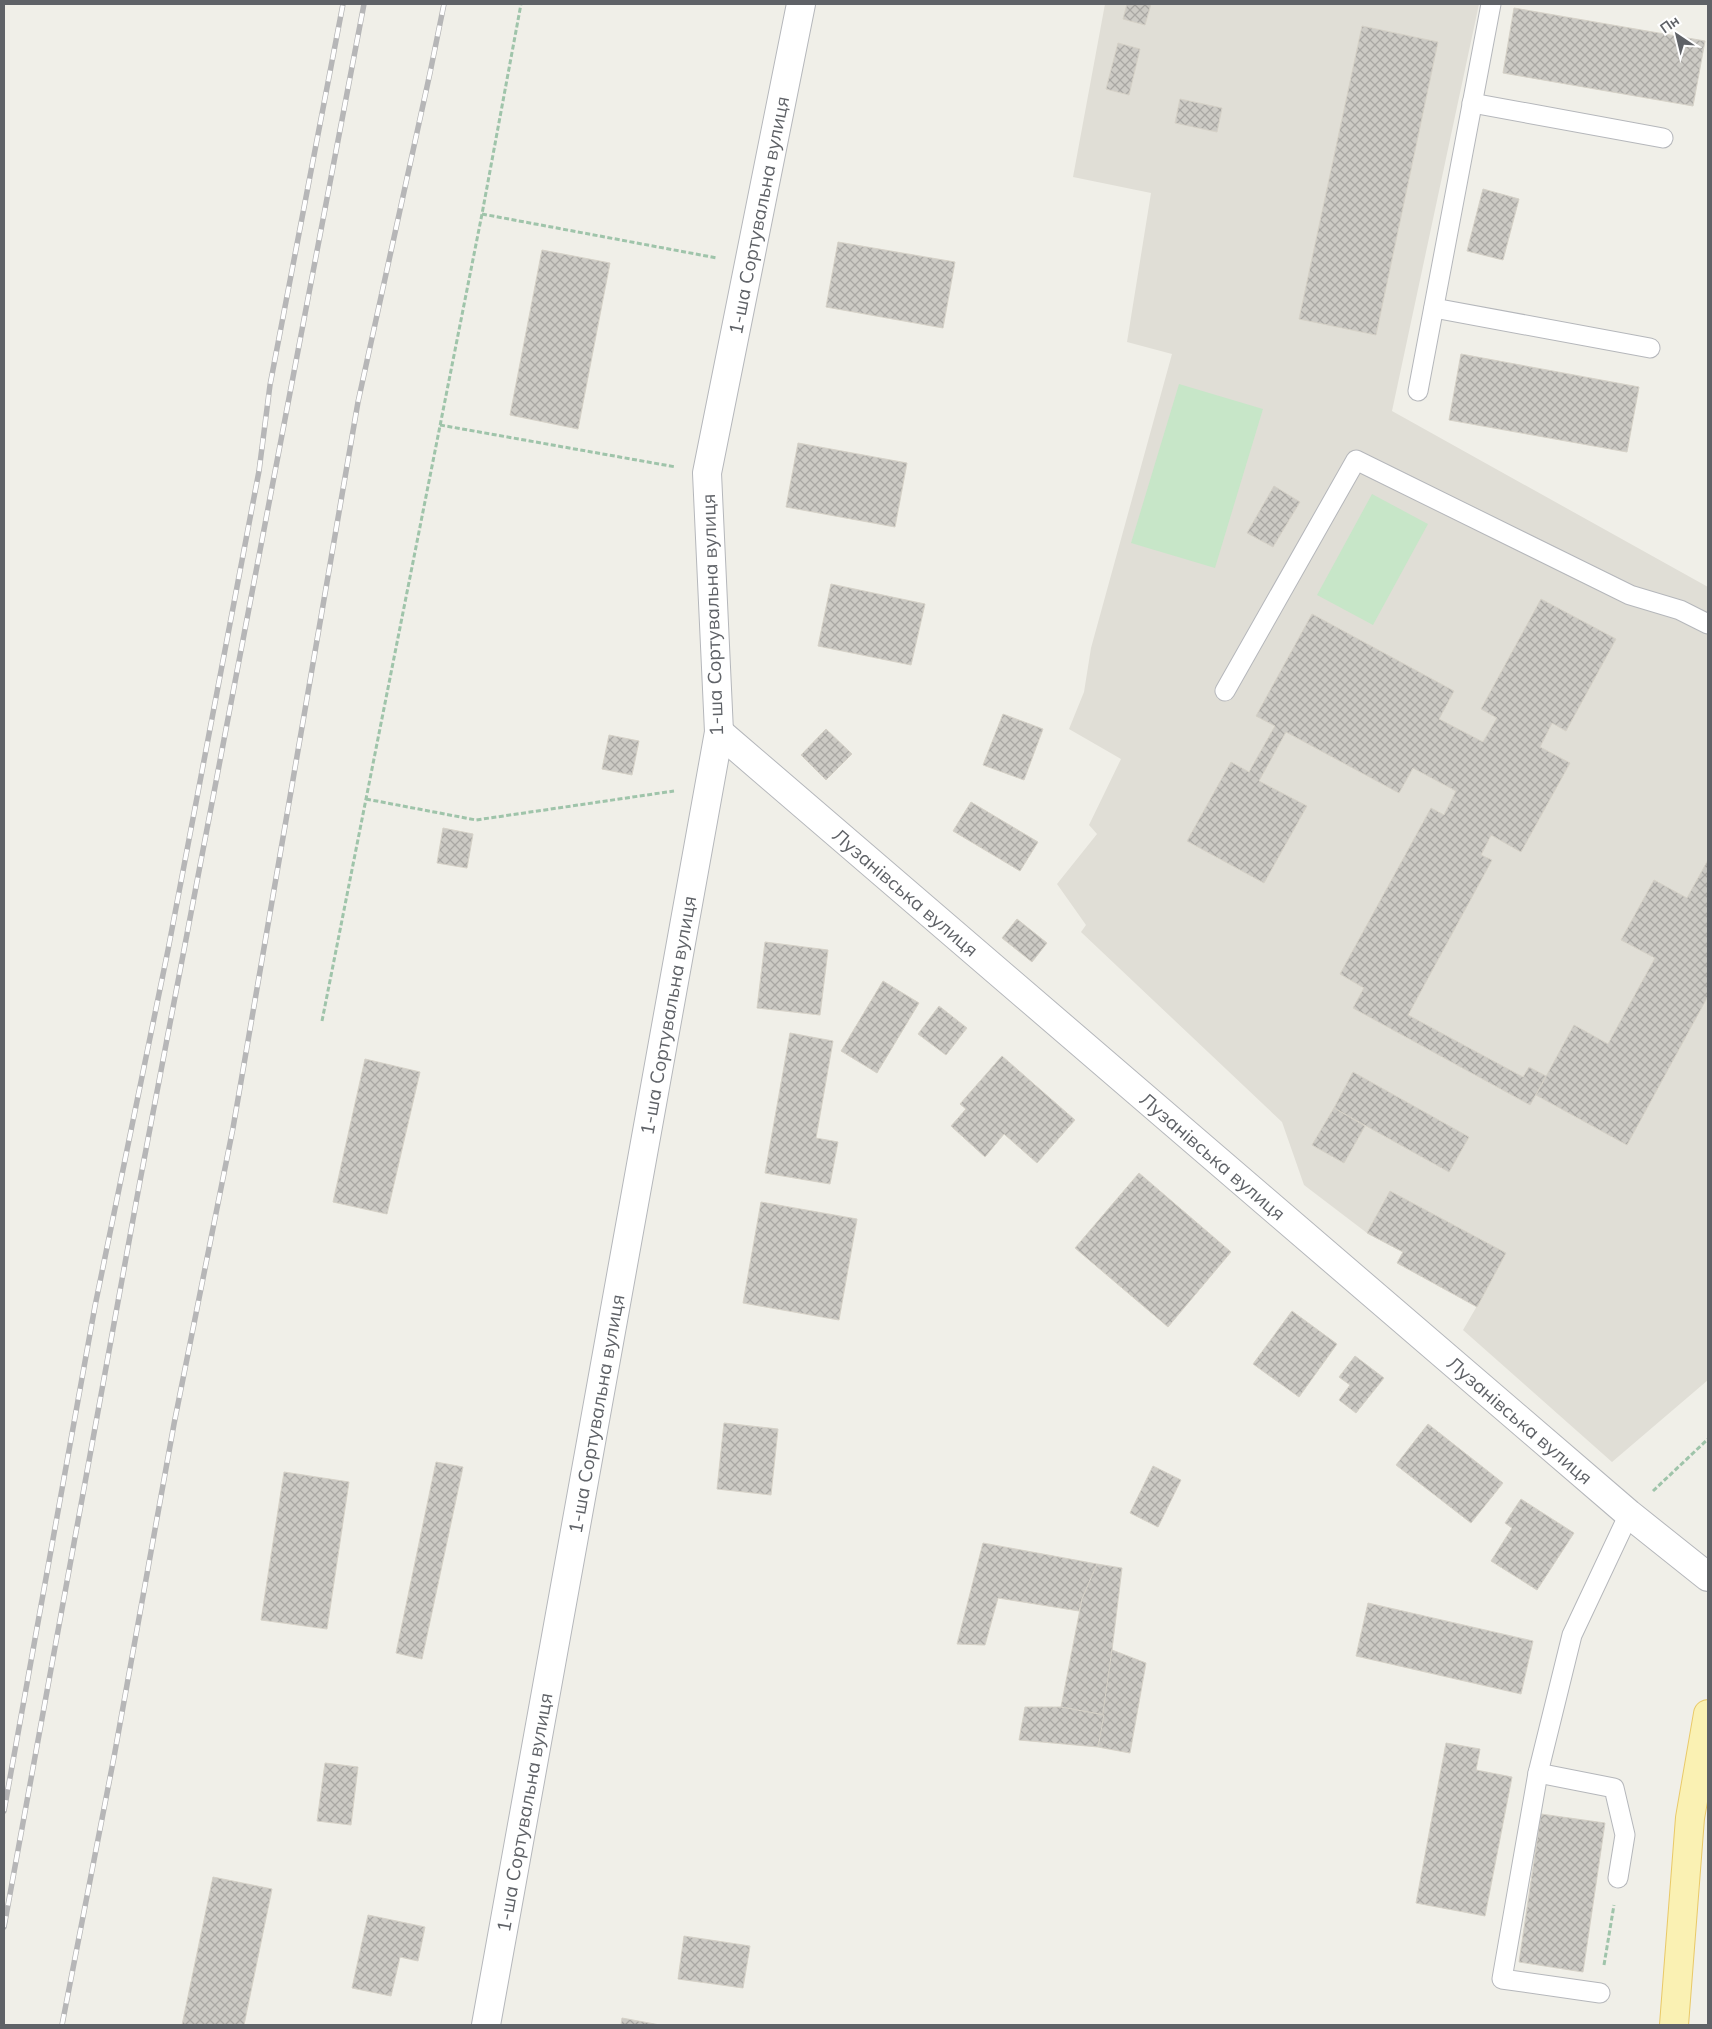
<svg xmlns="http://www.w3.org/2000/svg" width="1712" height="2029" font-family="Mulish,sans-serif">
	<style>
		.education { fill: #e0ded6 }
		.garden { fill: #c7e6c8 }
		.building { fill: url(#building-cross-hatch); stroke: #d5d1c7 }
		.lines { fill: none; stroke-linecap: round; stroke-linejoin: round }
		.lane-casing { stroke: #b5b7bb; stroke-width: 21 }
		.street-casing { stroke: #b5b7bb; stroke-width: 30 }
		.primary-casing { stroke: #e9c968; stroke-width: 30 }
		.path { stroke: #9fc4aa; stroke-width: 3; stroke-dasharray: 5 2.5; stroke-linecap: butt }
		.lane { stroke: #fff; stroke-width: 19 }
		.street { stroke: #fff; stroke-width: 28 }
		.primary { stroke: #faf1b3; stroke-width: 28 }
		.rail-casing { stroke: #b6b6b7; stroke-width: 5.5 }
		.rail { stroke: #fff; stroke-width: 4; stroke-dasharray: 11; stroke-linecap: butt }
		.labels { text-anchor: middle; stroke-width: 4.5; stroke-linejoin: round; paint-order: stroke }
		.street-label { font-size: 19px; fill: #5f6267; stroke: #fff }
	</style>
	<defs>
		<pattern id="building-cross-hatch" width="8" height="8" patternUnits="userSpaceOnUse" patternTransform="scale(1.25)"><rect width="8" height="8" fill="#cccac4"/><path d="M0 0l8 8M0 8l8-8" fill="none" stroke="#a9a7a3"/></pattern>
	</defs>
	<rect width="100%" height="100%" fill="#f0efe8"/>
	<path class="education" d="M1105,4H1479L1392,411L1708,587V1380L1612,1462L1463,1330L1477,1306L1397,1263L1403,1252L1367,1233L1304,1185L1282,1122L1081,932L1086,925L1057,884L1097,834L1089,825L1121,759L1069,729L1084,692L1091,648L1172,354L1127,342L1151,193L1073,177Z"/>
	<g class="garden">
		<path d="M1179,384L1263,409L1215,568L1131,543Z"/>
		<path d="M1372,494L1428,524L1373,625L1317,595Z"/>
	</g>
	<g class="building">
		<path d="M1127,4H1151L1145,25L1123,19Z"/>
		<path d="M1514,8L1705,41L1693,106L1503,73Z"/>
		<path d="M1362,26L1438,42L1376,335L1299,319Z"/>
		<path d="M1118,43L1140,49L1129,95L1106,89Z"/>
		<path d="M1180,99L1222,108L1217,132L1175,123Z"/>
		<path d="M1483,189L1519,199L1503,260L1467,251Z"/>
		<path d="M838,242L955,262L943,328L826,307Z"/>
		<path d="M542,250L610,263L578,429L510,415Z"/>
		<path d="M1461,354L1639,387L1627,452L1449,420Z"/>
		<path d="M798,443L907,463L895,527L786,507Z"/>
		<path d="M1274,486L1300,502L1273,547L1247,533Z"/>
		<path d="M831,584L925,604L911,665L818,646Z"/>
		<path d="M1541,599L1616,639L1566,731L1552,723L1540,747L1570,763L1521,852L1491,835L1481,855L1492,860L1408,1015L1523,1077L1529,1067L1546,1076L1530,1105L1353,1008L1364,988L1340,974L1431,808L1444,815L1456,791L1413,768L1399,793L1286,732L1259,781L1307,806L1264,883L1187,841L1231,762L1249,772L1275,726L1256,716L1312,614L1454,691L1439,719L1483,742L1497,718L1481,709Z"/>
		<path d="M1003,714L1043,729L1024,780L983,765Z"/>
		<path d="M826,729L852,754L826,780L801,755Z"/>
		<path d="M609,735L639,741L632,775L602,769Z"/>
		<path d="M971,802L1038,842L1020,871L953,831Z"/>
		<path d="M443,828L473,834L467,868L437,863Z"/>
		<path d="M1708,860V996L1627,1145L1536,1095L1574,1025L1608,1044L1655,958L1621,940L1654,880L1687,898Z"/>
		<path d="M1017,919L1047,943L1032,962L1002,938Z"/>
		<path d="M765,942L828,950L820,1015L757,1008Z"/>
		<path d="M883,981L919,1003L877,1073L841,1051Z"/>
		<path d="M939,1006L967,1028L946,1055L918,1034Z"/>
		<path d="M790,1033L833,1041L816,1138L838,1142L830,1184L765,1173Z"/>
		<path d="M1002,1056L1075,1120L1037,1163L1004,1134L985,1157L951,1126L966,1109L960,1104Z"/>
		<path d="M365,1059L420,1072L387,1214L333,1202Z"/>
		<path d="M1353,1072L1469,1137L1449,1172L1334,1108Z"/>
		<path d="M1334,1108L1365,1126L1344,1163L1312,1145Z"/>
		<path d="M1139,1173L1231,1252L1168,1327L1075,1248Z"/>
		<path d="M1390,1191L1506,1253L1477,1307L1397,1263L1403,1252L1367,1233Z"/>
		<path d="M761,1202L857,1219L839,1320L743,1303Z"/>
		<path d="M1292,1311L1337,1344L1299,1397L1253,1364Z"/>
		<path d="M1355,1356L1384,1378L1356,1413L1339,1400L1350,1385L1339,1377Z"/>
		<path d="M724,1423L778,1429L771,1495L717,1489Z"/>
		<path d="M1428,1424L1503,1483L1471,1523L1396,1465Z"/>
		<path d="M436,1462L463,1467L422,1659L396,1653Z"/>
		<path d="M1153,1466L1181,1480L1158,1527L1130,1513Z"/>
		<path d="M284,1472L349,1482L327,1629L261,1620Z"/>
		<path d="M1521,1499L1574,1533L1537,1590L1491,1561L1512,1528L1505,1523Z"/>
		<path d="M983,1543L1097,1564L1082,1599L1079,1611L998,1598L985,1645L957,1644Z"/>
		<path d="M1097,1564L1122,1568L1104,1715L1061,1707L1082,1599Z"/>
		<path d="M1368,1603L1533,1641L1521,1694L1356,1656Z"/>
		<path d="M1112,1650L1146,1663L1130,1753L1098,1747Z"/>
		<path d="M1025,1707H1061L1104,1715L1098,1747L1019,1740Z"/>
		<path d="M1446,1743L1480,1749L1476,1770L1512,1777L1485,1916L1416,1903Z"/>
		<path d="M325,1763L358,1767L351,1825L317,1821Z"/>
		<path d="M1541,1814L1605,1823L1583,1972L1519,1962Z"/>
		<path d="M213,1877L272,1889L244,2025H182Z"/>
		<path d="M368,1915L425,1927L418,1961L400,1957L391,1996L352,1988Z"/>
		<path d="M684,1936L750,1946L743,1988L678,1979Z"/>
		<path d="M622,2018L660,2025H621Z"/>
	</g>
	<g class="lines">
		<defs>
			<g id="lane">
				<path d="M1472,103L1663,138"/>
				<path d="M1434,308L1650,348"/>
				<path d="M1418,391L1491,4"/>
				<path d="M1225,691L1356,460L1630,595L1680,610L1708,624"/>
				<path d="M1538,1773L1614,1788L1625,1835L1618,1878"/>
				<path d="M1600,1993L1502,1979L1538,1773L1572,1635L1629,1514"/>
			</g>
			<g id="street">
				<path id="s1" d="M719,732L1629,1514L1708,1577"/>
				<path id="s2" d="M486,2025L719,732L707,473L801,4"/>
			</g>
			<path id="primary" d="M1674,2025L1690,1818L1708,1714"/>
		</defs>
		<use href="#lane" class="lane-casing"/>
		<use href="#street" class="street-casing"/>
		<use href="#primary" class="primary-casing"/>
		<g class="path">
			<path d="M482,214L717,258"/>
			<path d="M440,425L676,467"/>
			<path d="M366,799L476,820L674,791"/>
			<path d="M322,1021L482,214L521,4"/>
			<path d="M1653,1491L1708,1439"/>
			<path d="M1604,1965L1614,1905"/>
		</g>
		<use href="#lane" class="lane"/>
		<use href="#street" class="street"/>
		<use href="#primary" class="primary"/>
		<defs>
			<g id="rail">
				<path d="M4,1811L95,1306L168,950L259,471L270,385L343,4"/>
				<path d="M4,1927L140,1181L364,4"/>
				<path d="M62,2025L114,1757L174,1424L233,1128L358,402L430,73L444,4"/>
			</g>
		</defs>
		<use href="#rail" class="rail-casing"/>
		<use href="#rail" class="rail"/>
	</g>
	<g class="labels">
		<g class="street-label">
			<text dy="7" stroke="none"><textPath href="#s2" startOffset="1836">1-ша Сортувальна вулиця</textPath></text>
			<text transform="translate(712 615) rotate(-92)" y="7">1-ша Сортувальна вулиця</text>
			<text dy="7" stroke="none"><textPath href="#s1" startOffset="246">Лузанівська вулиця</textPath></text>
			<text dy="7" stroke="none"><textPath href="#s2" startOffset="1026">1-ша Сортувальна вулиця</textPath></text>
			<text dy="7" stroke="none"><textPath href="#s1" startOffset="651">Лузанівська вулиця</textPath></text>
			<text dy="7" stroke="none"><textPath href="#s2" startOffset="621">1-ша Сортувальна вулиця</textPath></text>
			<text dy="7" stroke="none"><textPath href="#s1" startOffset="1056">Лузанівська вулиця</textPath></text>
			<text dy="7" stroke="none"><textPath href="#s2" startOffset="216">1-ша Сортувальна вулиця</textPath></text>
		</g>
	</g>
	<rect width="1712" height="2029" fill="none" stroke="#5f6267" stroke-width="10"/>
	<g transform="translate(1677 35) rotate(325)" stroke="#ffffff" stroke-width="4" paint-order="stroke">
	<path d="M0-4L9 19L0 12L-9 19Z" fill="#5f6267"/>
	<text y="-8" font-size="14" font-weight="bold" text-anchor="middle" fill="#5f6267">Пн</text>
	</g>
</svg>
